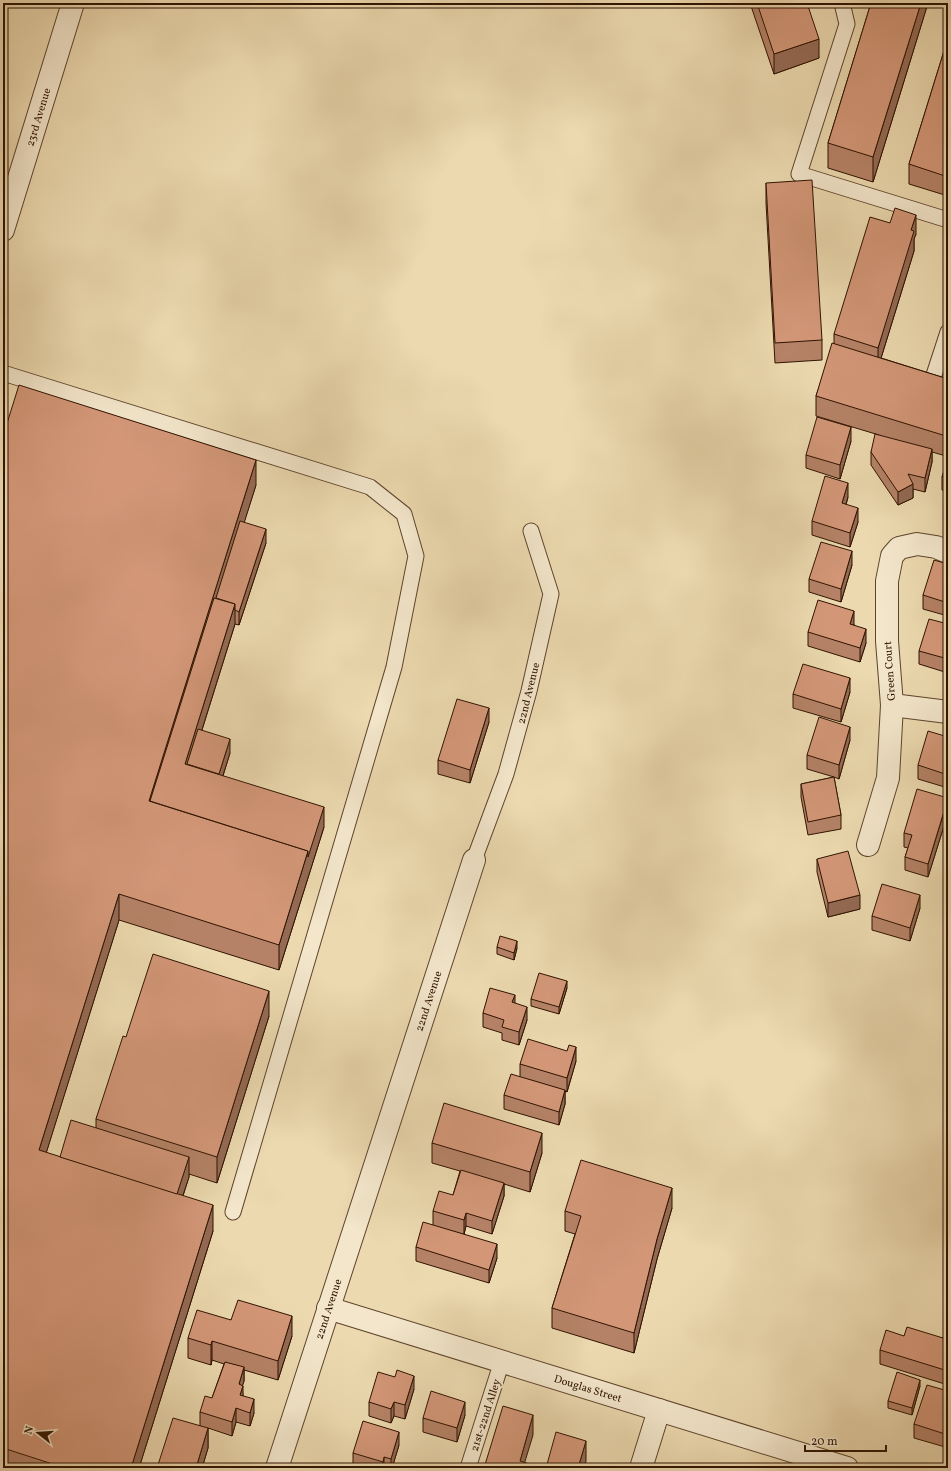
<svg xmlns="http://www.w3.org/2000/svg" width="951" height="1471" font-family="Vollkorn,serif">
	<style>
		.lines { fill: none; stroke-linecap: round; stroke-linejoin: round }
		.service-casing { stroke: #5e442c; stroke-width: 17 }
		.minor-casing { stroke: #5e442c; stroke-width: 24 }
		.service { stroke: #f3e6cb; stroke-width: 15 }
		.minor { stroke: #f3e6cb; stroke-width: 22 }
		.wall { fill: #b58267; stroke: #2f1300 }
		.shaded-wall { fill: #946a54; stroke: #2f1300 }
		.building { fill: #d39778; stroke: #2f1300 }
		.labels { text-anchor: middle; stroke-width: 4; stroke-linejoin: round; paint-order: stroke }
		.street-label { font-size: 11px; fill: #2f1300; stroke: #f3e6cb }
	</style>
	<rect width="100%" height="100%" fill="#ecd9af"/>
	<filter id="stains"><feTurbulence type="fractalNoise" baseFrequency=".005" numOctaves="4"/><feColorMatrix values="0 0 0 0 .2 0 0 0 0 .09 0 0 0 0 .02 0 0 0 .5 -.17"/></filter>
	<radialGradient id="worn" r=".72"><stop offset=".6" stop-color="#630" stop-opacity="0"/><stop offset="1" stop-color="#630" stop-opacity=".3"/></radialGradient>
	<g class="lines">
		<defs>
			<g id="service">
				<path d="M842,3L847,24L799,174L948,220"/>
				<path d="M3,373L370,487L404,514L416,556L394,667L233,1212"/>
				<path d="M933,378L948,332"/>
				<path d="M474,860L506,774L529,691L551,594L531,531"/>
				<path d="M468,1468L502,1361"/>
			</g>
			<g id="minor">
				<path d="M3,230L73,3"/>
				<path d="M892,705L948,712"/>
				<path d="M868,845L888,778L892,705L887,641V581L892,556L899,548L917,544L936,547L948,552"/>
				<path d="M328,1308L847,1468"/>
				<path d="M277,1468L474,860"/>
				<path d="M641,1468L659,1410"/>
			</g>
		</defs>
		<use href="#service" class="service-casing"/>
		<use href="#minor" class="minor-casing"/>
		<use href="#service" class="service"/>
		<use href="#minor" class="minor"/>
	</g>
	<g class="wall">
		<path d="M750,3H807L819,58L774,74Z"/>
		<path d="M871,3H928L873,182L828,168V143Z"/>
		<path d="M948,38V196L909,184V164Z"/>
		<path d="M766,183L822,340V360L775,363L766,203Z"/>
		<path d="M916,234L914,239V251L881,358L948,379L946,456L932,452V462L925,492L913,489V498L898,505L871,465V452L879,435L816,416V396L834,344V334Z"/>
		<path d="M3,436L256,485L244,522L266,543L239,625L235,624L202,730L230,753L223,776L324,827L279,970L119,920L46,1153L60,1157L96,1128V1119L126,1037L269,1016L217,1183L189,1174V1177L183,1196L213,1231L139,1468H3Z"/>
		<path d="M851,441L840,479L806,468V455Z"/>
		<path d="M948,460V492L942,490V477Z"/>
		<path d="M848,497L846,505L858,522L850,547L812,535V521Z"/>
		<path d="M948,564V616L923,609V595Z"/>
		<path d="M852,565L841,602L809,592V579Z"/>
		<path d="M854,624V625L866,643L860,662L808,646V632Z"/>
		<path d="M948,624V673L919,664V651Z"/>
		<path d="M850,692L841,722L793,708V694Z"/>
		<path d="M489,722L470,783L438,774V760Z"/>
		<path d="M948,737V788L918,779V765Z"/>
		<path d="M850,740L839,779L834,777L841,815V829L808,835L801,797V784L834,777L807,769V755Z"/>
		<path d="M948,798V813L928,877L905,870V857L908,848L904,847V833Z"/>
		<path d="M817,859L860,909L828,917L817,872Z"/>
		<path d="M920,908L910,941L872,930V916Z"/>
		<path d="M497,947L517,948L514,960L497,954Z"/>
		<path d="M567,988L559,1014L531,1006V999Z"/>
		<path d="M515,1003L527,1020L519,1045L502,1040V1033L483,1027V1013Z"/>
		<path d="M576,1061L567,1092L565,1091V1104L559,1125L504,1109V1095L520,1077V1064Z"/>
		<path d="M432,1143L542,1153L530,1192L504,1184V1196L492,1234L466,1226L464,1234L497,1258L489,1283L416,1261V1247L433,1225V1211L453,1195L460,1171L432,1163Z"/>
		<path d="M672,1208L657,1259L634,1353L552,1328V1308L575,1234L565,1231V1211Z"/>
		<path d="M948,1295V1315H946V1301Z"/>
		<path d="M231,1320L292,1336L278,1380L244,1370V1381L242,1385L243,1396L254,1413L250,1426L236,1422L232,1436L208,1428V1448L202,1468H157L200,1426V1412L212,1398L224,1364L212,1360L211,1365L188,1358V1338Z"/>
		<path d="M948,1324V1385L880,1364V1350L904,1336L943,1338Z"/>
		<path d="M920,1386L912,1415L888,1408V1401Z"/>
		<path d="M414,1389L405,1419L394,1416L391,1423L369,1416V1402Z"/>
		<path d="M948,1391V1438L945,1447L914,1438V1424Z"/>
		<path d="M465,1415L457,1442L423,1432V1418Z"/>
		<path d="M399,1445L392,1468H357L353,1467V1453Z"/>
	</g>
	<g class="shaded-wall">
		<path d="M921,3H928L873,182V157Z"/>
		<path d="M819,39V58L774,74V54Z"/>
		<path d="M916,215V234L914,239V251L878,368V348L911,230Z"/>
		<path d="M851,427V441L840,479V465Z"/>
		<path d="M948,429V449L946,456V436Z"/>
		<path d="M932,449V462L925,492V478Z"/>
		<path d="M256,460V485L155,808L149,801Z"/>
		<path d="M848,483V497L842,517V503Z"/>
		<path d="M913,484V498L898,505V492Z"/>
		<path d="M858,508V522L850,547V533Z"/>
		<path d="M266,529V543L239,625V612Z"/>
		<path d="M852,551V565L841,602V589Z"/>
		<path d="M235,604V624L189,771L185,764Z"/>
		<path d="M854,611V624L850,638V624Z"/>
		<path d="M866,629V643L860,662V648Z"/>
		<path d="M850,678V692L841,722V709Z"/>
		<path d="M489,708V722L470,783V770Z"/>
		<path d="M850,727V740L839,779V765Z"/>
		<path d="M230,739V753L217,794V780Z"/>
		<path d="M948,799V813L928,877V864Z"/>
		<path d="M324,807V827L279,970V945L308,851Z"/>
		<path d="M119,894V920L39,1176V1150Z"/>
		<path d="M860,895V909L828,917V903Z"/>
		<path d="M920,895V908L910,941V928Z"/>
		<path d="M517,941V948L514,960V953Z"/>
		<path d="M567,981V988L559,1014V1007Z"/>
		<path d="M269,991V1016L217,1183V1157Z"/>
		<path d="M515,995V1009L512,1002Z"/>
		<path d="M527,1007V1020L519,1045V1032Z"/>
		<path d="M576,1047V1061L567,1092V1078Z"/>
		<path d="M565,1090V1104L559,1125V1112Z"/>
		<path d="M542,1133V1153L530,1192V1172Z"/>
		<path d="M189,1157V1177L175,1219V1199Z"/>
		<path d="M504,1183V1196L492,1234V1221Z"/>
		<path d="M672,1188V1208L657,1259L634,1353V1333L657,1239Z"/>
		<path d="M213,1205V1231L139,1468H131Z"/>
		<path d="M466,1213V1226L464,1234V1220Z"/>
		<path d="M497,1244V1258L489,1283V1270Z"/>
		<path d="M292,1316V1336L278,1380V1361Z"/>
		<path d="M212,1341V1360L211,1365V1345Z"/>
		<path d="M244,1367V1381L239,1398V1384Z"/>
		<path d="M414,1376V1389L405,1419V1405Z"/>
		<path d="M920,1380V1386L912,1415V1408Z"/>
		<path d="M243,1386V1399L240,1395Z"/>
		<path d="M254,1399V1413L250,1426V1413Z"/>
		<path d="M394,1402V1416L391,1423V1409Z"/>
		<path d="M465,1402V1415L457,1442V1428Z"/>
		<path d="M236,1408V1422L232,1436V1422Z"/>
		<path d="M533,1415V1435L523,1468L520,1461Z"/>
		<path d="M948,1425V1438L945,1447V1434Z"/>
		<path d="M208,1428V1448L202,1468H196Z"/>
		<path d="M399,1432V1445L392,1468H391V1459Z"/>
		<path d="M586,1441V1461L584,1468H578Z"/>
		<path d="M384,1457V1468H383V1462Z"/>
	</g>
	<g class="building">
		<path d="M757,3H807L819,39L774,54Z"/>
		<path d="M871,3H921L873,157L828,143Z"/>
		<path d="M948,38V177L909,164Z"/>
		<path d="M812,180L822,340L775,343L766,183Z"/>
		<path d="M895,208L916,215L911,230L914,231L878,348L834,334L870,217L890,223Z"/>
		<path d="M832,343L948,379V429L946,436L816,396Z"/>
		<path d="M19,385L256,460L149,801L308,851L279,945L119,894L39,1150L213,1205L131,1468H65L3,1448V436Z"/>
		<path d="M817,417L851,427L840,465L806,455Z"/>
		<path d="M875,434L932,449L925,478L908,474L913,484L898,492L871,452Z"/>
		<path d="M947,460H948V478L942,477Z"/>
		<path d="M825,476L848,483L842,503L858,508L850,533L812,521Z"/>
		<path d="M240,521L266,529L239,612L235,610V604L216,598Z"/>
		<path d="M821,542L852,551L841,589L809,579Z"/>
		<path d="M934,560L948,564V603L923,595Z"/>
		<path d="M214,598L235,604L185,764L324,807L308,857V851L150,801Z"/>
		<path d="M818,600L854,611L850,624L866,629L860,648L808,632Z"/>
		<path d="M929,619L948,624V659L919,651Z"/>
		<path d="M803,664L850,678L841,709L793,694Z"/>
		<path d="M457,699L489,708L470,770L438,760Z"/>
		<path d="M819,717L850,727L839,765L807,755Z"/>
		<path d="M198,729L230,739L219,774L187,764Z"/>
		<path d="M928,731L948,737V775L918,765Z"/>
		<path d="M834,777L841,815L808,822L801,784Z"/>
		<path d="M917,789L948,798L928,864L905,857L912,835L904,833Z"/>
		<path d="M848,851L860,895L828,903L817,859Z"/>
		<path d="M882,884L920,895L910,928L872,916Z"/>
		<path d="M500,936L517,941L514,953L497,947Z"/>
		<path d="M153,954L269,991L217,1157L96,1119L123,1036L126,1037Z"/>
		<path d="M539,973L567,981L559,1007L531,999Z"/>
		<path d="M490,988L515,995L512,1002L527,1007L519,1032L502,1027L504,1020L483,1013Z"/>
		<path d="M528,1039L567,1051L569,1045L576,1047L567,1078L520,1064Z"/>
		<path d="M511,1074L565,1090L559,1112L504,1095Z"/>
		<path d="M444,1103L542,1133L530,1172L432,1143Z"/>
		<path d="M71,1120L189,1157L177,1194L60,1157Z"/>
		<path d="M581,1160L672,1188L657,1239L634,1333L552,1308L581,1216L565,1211Z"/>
		<path d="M461,1170L504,1183L492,1221L466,1213L464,1220L433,1211L439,1191L453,1195Z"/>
		<path d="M423,1222L497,1244L489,1270L416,1247Z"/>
		<path d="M948,1295V1302L946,1301Z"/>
		<path d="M238,1300L292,1316L278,1361L212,1341L211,1345L188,1338L197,1310L231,1320Z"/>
		<path d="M947,1324H948V1371L880,1350L886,1330L904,1336L907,1327L943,1338Z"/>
		<path d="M225,1362L244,1367L239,1384L243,1386L240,1395L254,1399L250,1413L236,1408L232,1422L200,1412L205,1396L212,1398Z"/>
		<path d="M397,1370L414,1376L405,1405L394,1402L391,1409L369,1402L378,1372L395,1377Z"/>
		<path d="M897,1372L920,1380L912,1408L888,1401Z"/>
		<path d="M927,1385L948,1391V1425L945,1434L914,1424Z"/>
		<path d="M431,1391L465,1402L457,1428L423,1418Z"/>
		<path d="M503,1406L533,1415L520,1461L542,1468H484Z"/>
		<path d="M173,1418L208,1428L196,1468H157Z"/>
		<path d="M363,1421L399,1432L391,1459L384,1457L383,1462L353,1453Z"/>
		<path d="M556,1432L586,1441L578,1468H546Z"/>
	</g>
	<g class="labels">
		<g class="street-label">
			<text transform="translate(38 117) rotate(-73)" y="4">23rd Avenue</text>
			<text transform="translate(889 671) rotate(-94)" y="4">Green Court</text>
			<text transform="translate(528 693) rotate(-76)" y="4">22nd Avenue</text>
			<text transform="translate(428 1001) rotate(-72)" y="4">22nd Avenue</text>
			<text transform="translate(328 1309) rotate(-72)" y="4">22nd Avenue</text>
			<text transform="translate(588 1388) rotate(17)" y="4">Douglas Street</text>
			<text transform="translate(485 1415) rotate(-72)" y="4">21st-22nd Alley</text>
		</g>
	</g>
	<rect width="951" height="1471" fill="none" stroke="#ecd9af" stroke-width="16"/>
	<rect x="4" y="4" width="943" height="1463" fill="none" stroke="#2f1300" stroke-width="2"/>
	<rect x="8" y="8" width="935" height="1455" fill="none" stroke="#2f1300"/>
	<g transform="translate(38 1433) rotate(287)" stroke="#f3e6cb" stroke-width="3" paint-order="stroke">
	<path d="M0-3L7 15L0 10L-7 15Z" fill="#2f1300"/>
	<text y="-6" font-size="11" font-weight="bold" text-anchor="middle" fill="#2f1300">N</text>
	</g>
	<path d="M805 1445v6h81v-6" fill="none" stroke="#2f1300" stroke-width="2"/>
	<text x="811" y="1445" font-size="12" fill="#2f1300" stroke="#f3e6cb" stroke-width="3" paint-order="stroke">20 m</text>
	<rect width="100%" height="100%" filter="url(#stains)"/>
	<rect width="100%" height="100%" fill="url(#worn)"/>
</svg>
